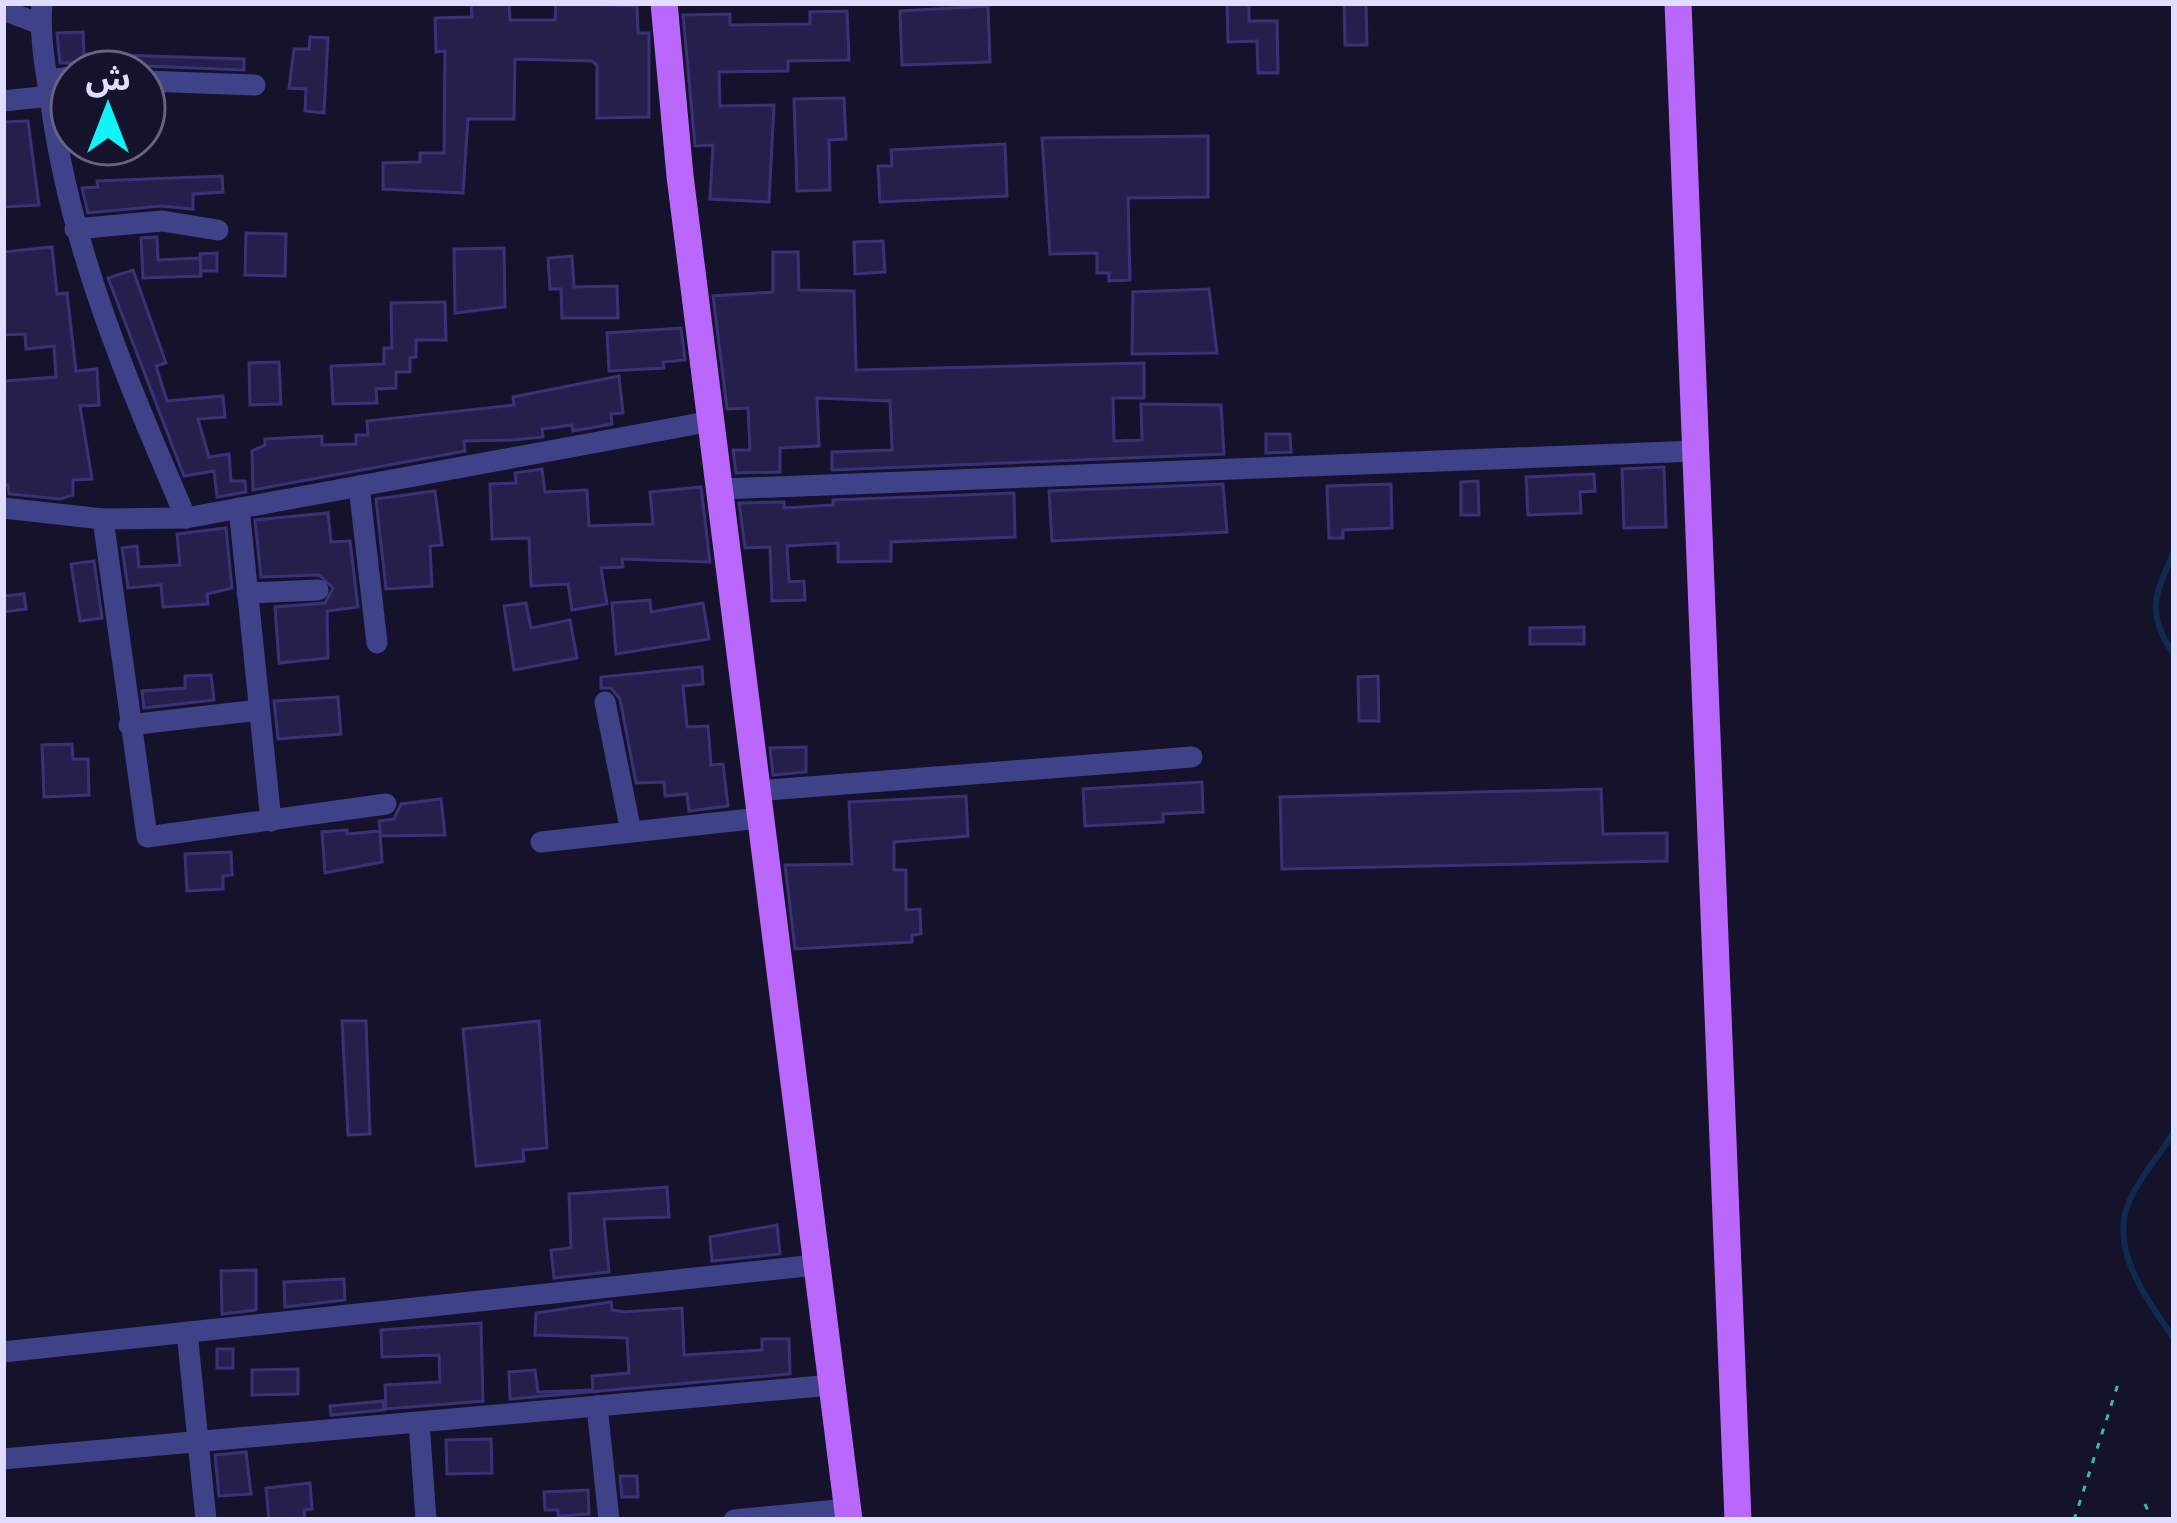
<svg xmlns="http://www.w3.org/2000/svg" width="2177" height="1523" font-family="Montserrat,'Noto Sans Arabic',sans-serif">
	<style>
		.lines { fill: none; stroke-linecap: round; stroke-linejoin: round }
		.stream { stroke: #0f2b4e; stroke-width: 6 }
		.building { fill: #251f4c; stroke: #3a3278; stroke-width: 3 }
		.path { stroke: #35bba9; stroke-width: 3; stroke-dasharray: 6 9; stroke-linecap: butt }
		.minor { stroke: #3f4289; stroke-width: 21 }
		.major { stroke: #b968fb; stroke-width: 27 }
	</style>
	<rect width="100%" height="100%" fill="#15122c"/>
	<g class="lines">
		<g class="stream">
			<path d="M2174,552C2154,597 2146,611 2174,655"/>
			<path d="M2174,1131C2161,1155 2139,1177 2129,1202C2108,1250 2149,1301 2174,1339"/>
		</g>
	</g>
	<g class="building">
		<path d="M471,3H509L510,20H555L556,3L637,6L638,33H649V117L597,118V65L592,61L515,59L514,119H468L463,193L383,189V163L420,162V153H444L445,51L436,52L435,18L472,17Z"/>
		<path d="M1227,3H1249V21H1277L1278,73H1258L1257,41L1228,42Z"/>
		<path d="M1344,3H1366L1367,45H1345Z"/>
		<path d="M988,6L990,62L902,65L900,11Z"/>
		<path d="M847,11L849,60L788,61V71L719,72L720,106L774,105L769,202L710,199L713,145L695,146L683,15L730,14V25L810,24V12Z"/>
		<path d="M83,32L84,54L244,59V70L145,66L132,72H86L77,63H60L57,33Z"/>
		<path d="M310,37L328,38L324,113L305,111L306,89L289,88L294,49H309Z"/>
		<path d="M844,98L846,139L829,140L830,190L797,191L794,99Z"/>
		<path d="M28,121L39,205L3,207V122Z"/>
		<path d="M1208,136V197L1128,198L1130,280L1109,281V273H1097V253L1050,254L1042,138Z"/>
		<path d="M1005,144L1007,196L880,202L878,166H892L891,150Z"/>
		<path d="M222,176L223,192L193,194V209L161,206L88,213L82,188L98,187L97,181Z"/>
		<path d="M246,233L286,234L285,276L245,275Z"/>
		<path d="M157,237L158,260L200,258L201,276L143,278L141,238Z"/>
		<path d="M883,241L885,272L855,274L854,242Z"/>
		<path d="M52,247L57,294L67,293L76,371L97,369L99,405L80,406L92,479L73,480V495L60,499L9,494L8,485H3L5,381L56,377L54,346L26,349L25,334L3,335V252Z"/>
		<path d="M504,248L505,307L455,313L454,249Z"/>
		<path d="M773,252H798L799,290L854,291L856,370L1144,363V398H1113L1114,441L1142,440L1141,404L1221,405L1224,454L832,470V452L892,450L890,401L817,398L819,446L780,448V472L736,473L733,450H750L748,408L727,409L713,296L773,292Z"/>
		<path d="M217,253V271H201L200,254Z"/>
		<path d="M572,256L574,287L617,286L618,318H562L561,289H550L548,258Z"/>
		<path d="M133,270L166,363L156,366L167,401L223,396L225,417L198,419L209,457L229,454L231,481H245L246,492L217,497L214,471L184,476L108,278Z"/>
		<path d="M1209,289L1217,353L1132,354L1133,292Z"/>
		<path d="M445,302L446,340H416V357L410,358V372H396V388L376,389L377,403L333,404L331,366L384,364V348H392L391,303Z"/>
		<path d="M681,328L685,360L663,362L664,368L609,371L607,333Z"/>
		<path d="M279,362L281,404L250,405L249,363Z"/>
		<path d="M619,376L623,413L611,414L612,424L573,431L572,425L542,429L543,437L513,440L464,441L465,451L253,490L252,451L265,445V439L322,436V445L356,444V435H368L367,421L514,405L513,397Z"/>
		<path d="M1266,434H1290L1291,452L1266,453Z"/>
		<path d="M1664,467L1666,527L1624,528L1622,469Z"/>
		<path d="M542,469L545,492L587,490L589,526L653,524L650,492L701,487L710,562L622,559L623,567L601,568L607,604L572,610L568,584L531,586L529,538L492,539L490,484L516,483L515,473Z"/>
		<path d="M1594,474L1595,491L1580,492L1581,513L1528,515L1526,477Z"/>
		<path d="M1478,481L1479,515H1461V482Z"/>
		<path d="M1223,484L1227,532L1052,541L1049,491Z"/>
		<path d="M1391,484L1392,528L1343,530V538H1329L1327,486Z"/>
		<path d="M435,491L442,545L430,546L432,586L386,589L376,499Z"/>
		<path d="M1014,493L1015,537L891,542V561L838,562V543L787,546L789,582L804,581L805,600L772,601L770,547L745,548L739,503L784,502V508L833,505V500Z"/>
		<path d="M328,513L331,542L350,541L358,607L327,611L328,658L279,663L275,607L325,603L333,588L319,575L261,577L255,520Z"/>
		<path d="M226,528L232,588L207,594L208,604L163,607L161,585L128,588L122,548L137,546L139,567L180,565L177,534Z"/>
		<path d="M94,561L102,618L80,621L71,564Z"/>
		<path d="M24,594L26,609L3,612V596Z"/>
		<path d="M650,600L651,612L703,603L709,639L616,654L612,603Z"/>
		<path d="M526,603L531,628L570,620L577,658L514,670L504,606Z"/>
		<path d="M1584,627V644H1530V628Z"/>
		<path d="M702,667L703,684L683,686L687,727L708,726L711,765L723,764L728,806L689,811L687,794L665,796L664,782L636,783L620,699L611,688H601V677Z"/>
		<path d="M211,675L214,700L144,708L142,691L185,688V676Z"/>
		<path d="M1378,676L1379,721H1359L1358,677Z"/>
		<path d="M338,697L341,734L278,739L274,701Z"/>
		<path d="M72,744L73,759H88L89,795L44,797L42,745Z"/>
		<path d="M806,747V772L773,775L770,748Z"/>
		<path d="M1202,782L1203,812L1163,814V822L1085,826L1083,789Z"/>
		<path d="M1601,789L1603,834L1667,833V861L1282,869L1280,797Z"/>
		<path d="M966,796L968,836L894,842V870H906V910L920,909L921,934L912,935V942L795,949L785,865L852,864L849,802Z"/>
		<path d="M441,799L445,835L381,836L379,821L394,819L401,804Z"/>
		<path d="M347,830V834L380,831L382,862L325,873L322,832Z"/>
		<path d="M231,852L232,875L223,876V889L187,891L185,854Z"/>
		<path d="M342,1021H366L370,1134L348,1135Z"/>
		<path d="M539,1021L547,1148L523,1150L524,1161L476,1166L463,1029Z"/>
		<path d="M667,1187L669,1217L604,1219L609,1272L554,1278L551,1250L571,1248L569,1194Z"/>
		<path d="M777,1225L780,1254L712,1261L710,1237Z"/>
		<path d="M256,1270V1310L222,1314L221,1271Z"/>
		<path d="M344,1279L345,1300L285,1307L284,1282Z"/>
		<path d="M611,1302L612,1310L624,1312L682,1308L684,1355L762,1350V1339H789L790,1374L510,1399L509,1372L535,1370L538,1392L593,1390L592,1376L629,1373L627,1338L535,1335L536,1313Z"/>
		<path d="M481,1323L483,1401L386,1409L385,1385L440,1382L439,1355L382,1357L381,1330Z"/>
		<rect x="217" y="1349" width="16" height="19"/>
		<path d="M298,1369V1394L252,1395V1370Z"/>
		<path d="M383,1401L384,1410L331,1415L330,1406Z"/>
		<path d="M491,1439L492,1473L447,1474L446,1440Z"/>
		<path d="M246,1452L251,1494L219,1496L215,1455Z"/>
		<path d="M620,1476H637L638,1497H622Z"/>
		<path d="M310,1483L312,1509L304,1510L305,1520H269L266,1488Z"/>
		<path d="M588,1490L589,1514L558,1516V1510H545L544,1492Z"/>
	</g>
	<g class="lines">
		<g class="path">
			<path d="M2145,1504L2152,1520"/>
			<path d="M2074,1520L2118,1384"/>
		</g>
		<g class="minor">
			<path d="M42,3C39,37 46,71 51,104C71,251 128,383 186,518"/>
			<path d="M3,10L40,24"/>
			<path d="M48,80L72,77"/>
			<path d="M144,81L255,85"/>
			<path d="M3,101L50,96"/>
			<path d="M75,229L162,221L218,230"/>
			<path d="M359,486L377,643"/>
			<path d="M721,489L1696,451"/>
			<path d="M3,508L103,519L186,518L712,421"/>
			<path d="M239,508L271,821"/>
			<path d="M103,519L147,837L386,804"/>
			<path d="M247,593L318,590"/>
			<path d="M605,702L631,832"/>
			<path d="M129,725L259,710"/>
			<path d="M756,791L1192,757"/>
			<path d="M541,842L760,818"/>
			<path d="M187,1332L206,1520"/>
			<path d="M3,1352L816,1265"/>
			<path d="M597,1406L609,1520"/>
			<path d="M419,1422L426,1520"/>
			<path d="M3,1459L832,1385"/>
			<path d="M734,1520L847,1509"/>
		</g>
		<g class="major">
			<path d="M664,3L680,176L849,1520"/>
			<path d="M1678,3L1738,1520"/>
		</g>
	</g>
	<rect width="2177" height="1523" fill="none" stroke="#dfdefe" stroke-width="12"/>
	<g transform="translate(108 108)"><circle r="57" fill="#15122c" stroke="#666480" stroke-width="3"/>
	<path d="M0-9L21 45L0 30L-21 45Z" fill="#10f3f8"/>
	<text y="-18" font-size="33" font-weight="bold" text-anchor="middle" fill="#dfdefe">ش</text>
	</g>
</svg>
